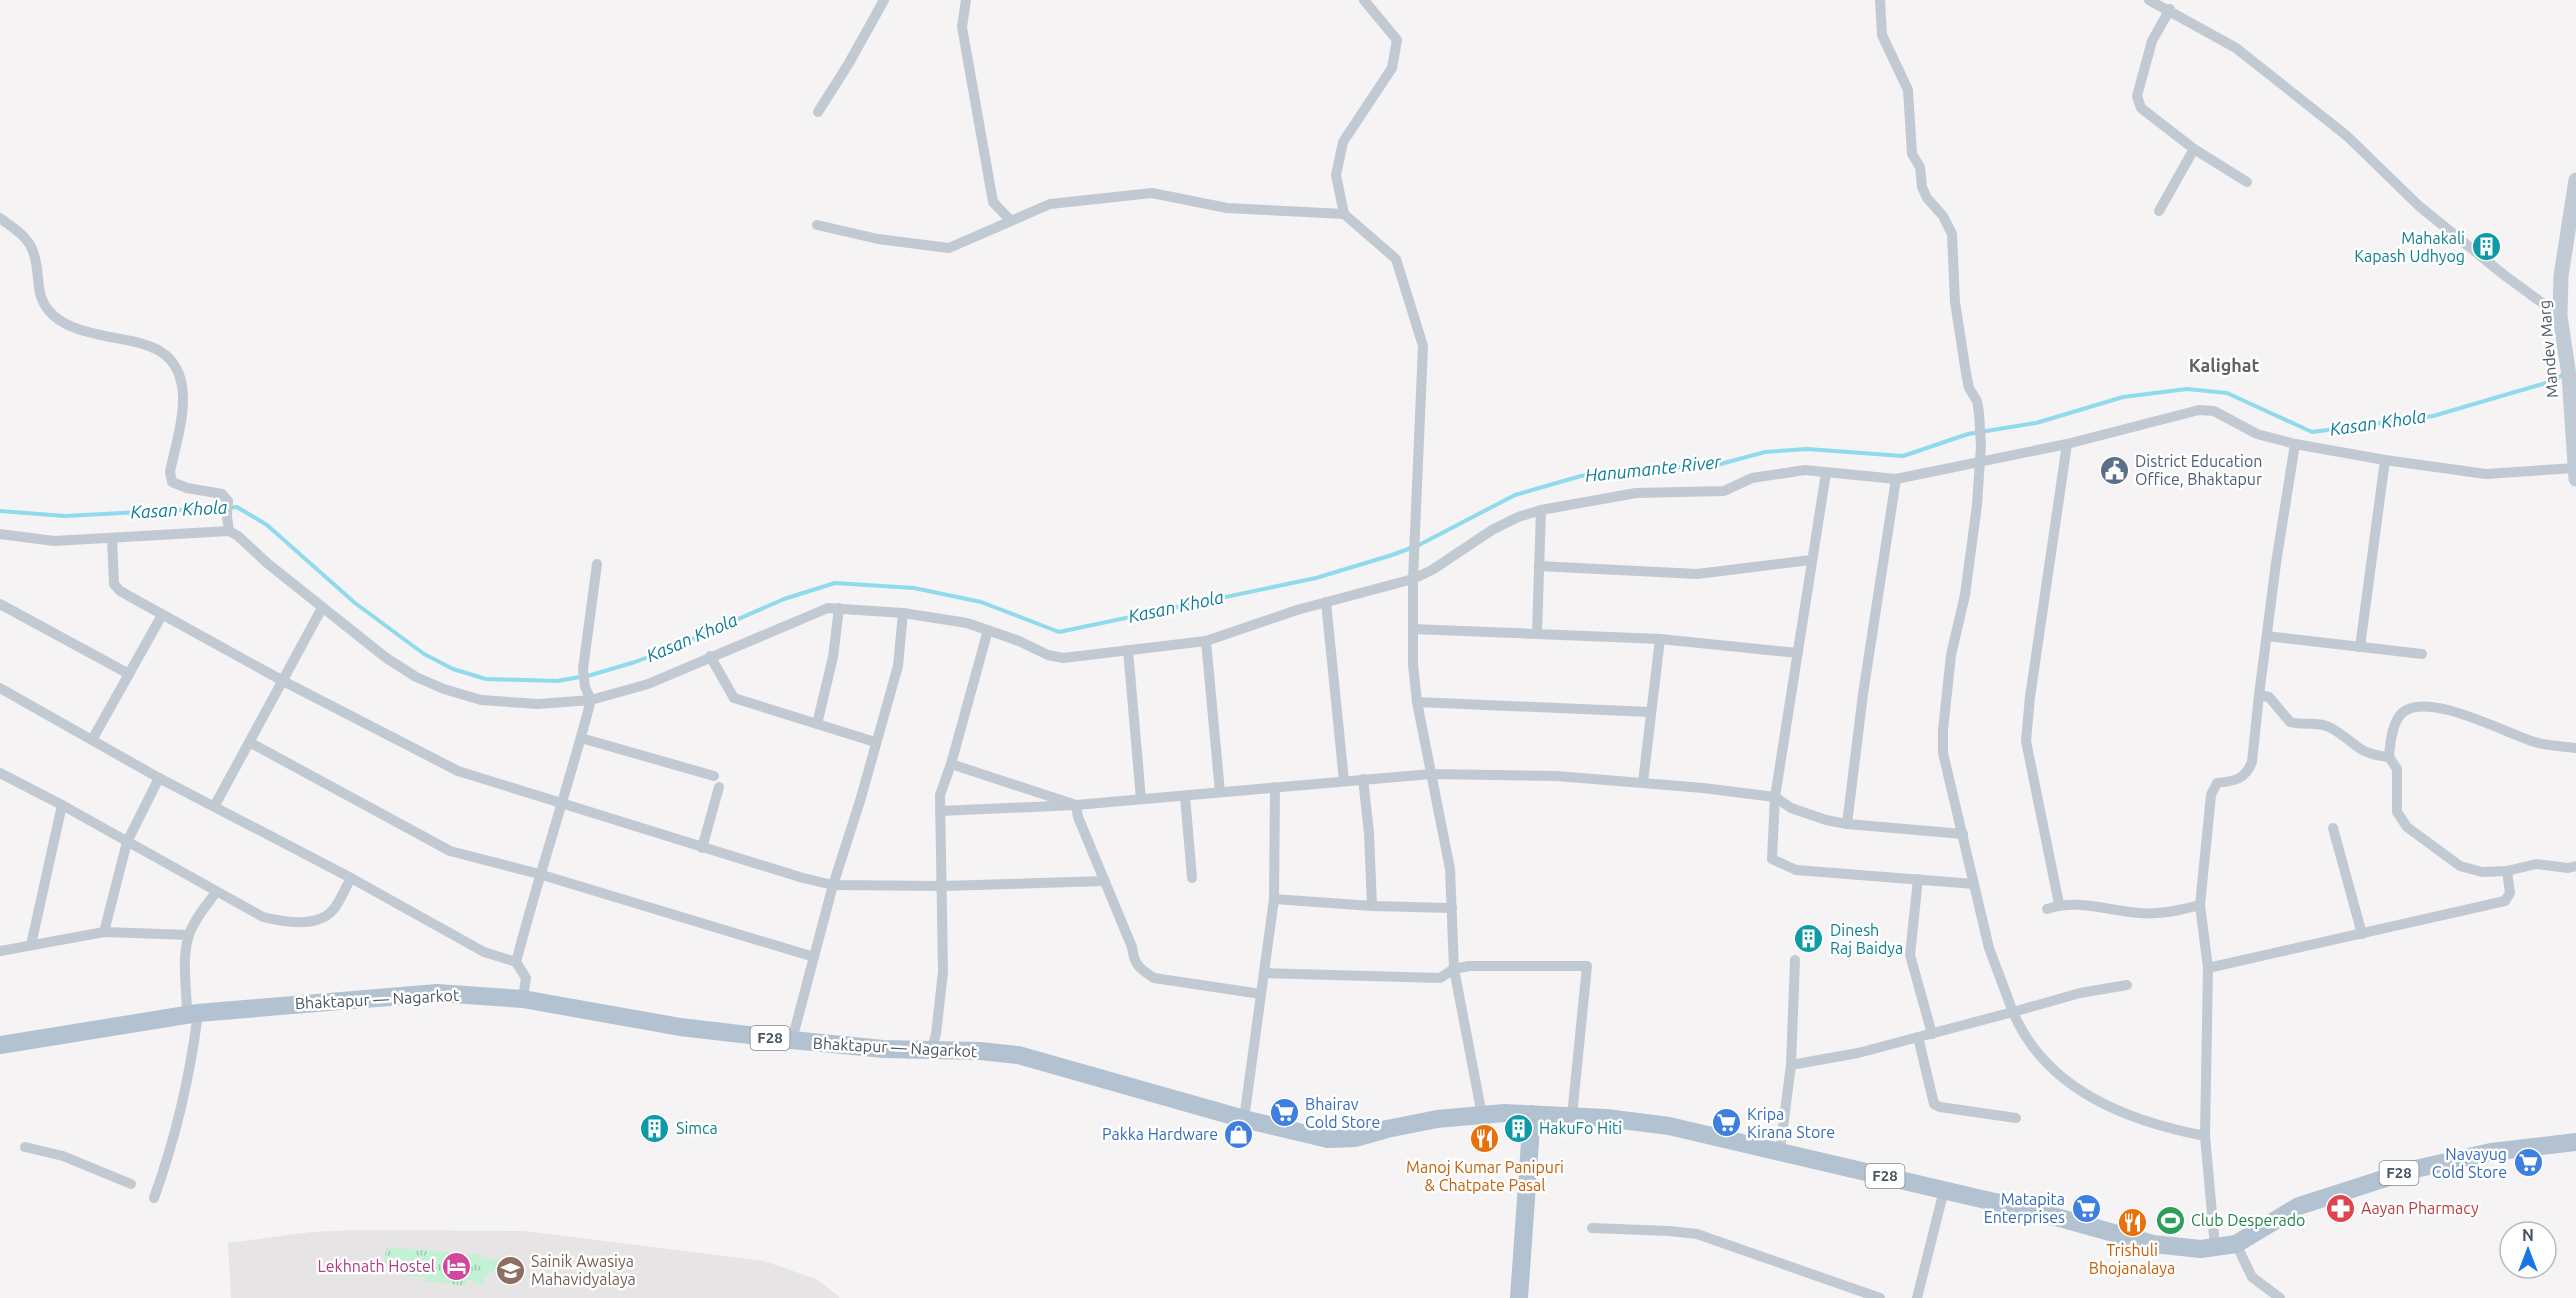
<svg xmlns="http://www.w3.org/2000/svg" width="2576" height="1298" font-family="Ubuntu,sans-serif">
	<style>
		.education { fill: #e6e4e5 }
		.park { fill: url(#park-tufts) }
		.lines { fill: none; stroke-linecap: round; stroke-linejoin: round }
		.stream { stroke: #90daee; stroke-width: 4 }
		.minor { stroke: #c1cad2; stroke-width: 10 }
		.secondary { stroke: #c1cbd6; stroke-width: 15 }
		.primary { stroke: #b3c2d1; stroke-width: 18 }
		.labels { text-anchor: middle; stroke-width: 5; stroke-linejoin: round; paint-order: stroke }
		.shield { fill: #fff; stroke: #808990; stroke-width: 1.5 }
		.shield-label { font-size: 15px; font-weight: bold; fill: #4a5661 }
		.culture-label { font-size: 16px; fill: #0d838f; stroke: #fff; text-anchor: start }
		.street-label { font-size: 16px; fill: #4a5661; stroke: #fff }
		.service-label { font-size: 16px; fill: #4e5e75; stroke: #fff; text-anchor: start }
		.shop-label { font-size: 16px; fill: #366cbe; stroke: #fff; text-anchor: end }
		.food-label { font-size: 16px; fill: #c56008; stroke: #fff }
		.health-label { font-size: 16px; fill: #be3a42; stroke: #fff; text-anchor: start }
		.leisure-label { font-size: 16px; fill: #27864d; stroke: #fff; text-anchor: start }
		.education-label { font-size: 16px; fill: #785e54; stroke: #fff; text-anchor: start }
		.hotel-label { font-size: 16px; fill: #b23c85; stroke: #fff; text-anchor: end }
		.neighbourhood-label { font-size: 18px; font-weight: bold; fill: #5f6368; stroke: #fff }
		.water-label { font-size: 18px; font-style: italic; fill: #0c7c9b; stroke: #fff }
	</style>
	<defs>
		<pattern id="park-tufts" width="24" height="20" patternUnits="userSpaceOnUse" patternTransform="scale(1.5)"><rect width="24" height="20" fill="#c3f1d5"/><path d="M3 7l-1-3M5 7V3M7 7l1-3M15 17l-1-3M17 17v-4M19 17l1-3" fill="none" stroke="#a0c6b0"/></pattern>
	</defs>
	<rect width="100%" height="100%" fill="#f5f3f3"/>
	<path class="education" d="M358,1230L525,1231L764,1261L816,1279L839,1296V1298H231L228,1243L311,1232Z"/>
	<path class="park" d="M387,1247L482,1255V1258L505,1261L504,1266L507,1267L506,1278L497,1277V1272L489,1271L488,1277H484L483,1285L473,1284V1280H467L466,1286L425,1281V1277H407L408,1261L395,1259L394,1266L383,1265Z"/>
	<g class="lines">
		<path class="stream" d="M0,511L65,516L237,507L267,525L355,603L424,654L453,669L486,679L557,681L591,675L635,662L670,649L784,599L835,583L914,588L981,602L1059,632L1316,578L1392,555L1419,545L1515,495L1581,476L1649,468L1713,466L1765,452L1807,449L1903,456L1968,434L2036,423L2123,397L2187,389L2227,393L2312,432L2433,416L2553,381L2564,374"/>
		<g class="minor">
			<path d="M966,0L962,27L993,202L1010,220"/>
			<path d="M2149,0L2236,48L2347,136L2419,206L2504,275L2560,316"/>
			<path d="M2170,9L2152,41L2137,96L2141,108L2194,149L2247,182"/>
			<path d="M818,112L849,63L884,0"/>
			<path d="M2159,211L2194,149"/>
			<path d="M1344,214L1336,175L1343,142L1392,68L1397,40L1364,0"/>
			<path d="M0,218C12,227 26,235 32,249C43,273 31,296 54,316C69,329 91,333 110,337C126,340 143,342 158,350C201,374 177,436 170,472L172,482L187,488L222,494L228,501L227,516L229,531"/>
			<path d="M817,225L878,239L949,248L1050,204L1152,193L1227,208L1344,214L1396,259L1423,346L1413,579V665L1417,702L1450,869L1454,969L1482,1115"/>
			<path d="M1826,473L1775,797L1772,859L1796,870L1974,884"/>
			<path d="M0,534L54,541L229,531L238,536L267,563L385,657L416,677L444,689L481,700L538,704L591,700L648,684L828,608L903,613L967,623L1019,641L1048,655L1063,658L1206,641L1297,610L1413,579L1432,570L1492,530L1518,517L1541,510L1636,493L1724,491L1752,478L1805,470L1896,479L2067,444L2199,410L2214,411L2257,434L2295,444L2385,460L2486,474L2575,468"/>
			<path d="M112,538L114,584L120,591L283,681L458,771L803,878L833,885L943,886L1105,881"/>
			<path d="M1539,566L1697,574L1811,560"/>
			<path d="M1326,602L1344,781"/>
			<path d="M0,604L129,674"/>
			<path d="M1413,629L1660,639L1798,653"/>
			<path d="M1537,633L1541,510"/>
			<path d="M2267,636L2422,654"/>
			<path d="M1206,641L1220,792"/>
			<path d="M2360,647L2385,460"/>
			<path d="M1128,650L1141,799"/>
			<path d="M710,656L734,698L875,742"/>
			<path d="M0,688L159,778L351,878L484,952L516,962"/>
			<path d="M2259,695L2276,563L2295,444"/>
			<path d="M1417,702L1650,712"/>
			<path d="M817,724L833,657L839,608"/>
			<path d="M581,738L714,776"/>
			<path d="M92,740L162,615"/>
			<path d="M251,743L450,851L539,874L814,957"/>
			<path d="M2389,757C2390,743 2392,723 2402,713C2427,690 2507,734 2535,742C2547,746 2563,746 2576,748"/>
			<path d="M951,764L1076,805L1078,817L1132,947C1134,965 1140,969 1154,978L1261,994"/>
			<path d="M0,773L62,805L263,917C283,922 316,928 332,911C340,903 345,888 351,878"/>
			<path d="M1363,779L1369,833L1372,906"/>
			<path d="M1643,782L1660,639"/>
			<path d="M1185,796L1192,878"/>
			<path d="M215,805L322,608"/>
			<path d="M940,811L1076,805L1431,774L1557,776L1703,788L1775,797L1791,808L1826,820L1847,824L1963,834"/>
			<path d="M1847,824L1863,694L1896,479"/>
			<path d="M2333,828L2362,934"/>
			<path d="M702,848L719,787"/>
			<path d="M1918,879L1910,955L1932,1034"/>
			<path d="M1274,899L1372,906L1452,908"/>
			<path d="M2059,904L2026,741L2030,697L2067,444"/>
			<path d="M2047,909C2076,898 2109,911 2140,913C2161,915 2179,910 2200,905"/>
			<path d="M104,932L127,842L159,778"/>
			<path d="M31,945L62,805"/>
			<path d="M0,951L104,932L189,935"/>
			<path d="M2208,968L2505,901L2510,893L2507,871"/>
			<path d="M1264,973L1440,978L1454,969L1469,966H1587L1572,1116"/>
			<path d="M2127,985L2080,993L2013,1012C2046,1090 2127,1121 2205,1136L2215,1247"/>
			<path d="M523,999L526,978L516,962C539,874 568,788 591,700L585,687L583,669L597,564"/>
			<path d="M187,1014C187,990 181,959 189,935C194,919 207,905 216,892"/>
			<path d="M1918,1037L1934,1104L1940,1107L2016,1118"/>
			<path d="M792,1040L833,885L860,801L898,666L903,613"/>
			<path d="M931,1052L936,1034L943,972L940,795L951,764L988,630"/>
			<path d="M1791,1065L1858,1053L2013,1012L1989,948L1943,753V730L1951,655L1965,595L1977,505L1981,446L1979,413L1977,401L1969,388L1966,373L1955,302L1952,234L1943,216L1927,198L1922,187L1920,167L1912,154L1908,90L1882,35L1880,0"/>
			<path d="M1244,1119L1274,899L1275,787"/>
			<path d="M2205,1136L2208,968L2200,905L2211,795L2217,783C2234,781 2245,780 2252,762L2259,695L2269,697L2290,722C2304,726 2319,721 2331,728C2356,742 2356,754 2389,757L2397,769V812L2407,827L2460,866L2482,872L2507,871L2536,864L2568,868L2576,866"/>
			<path d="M25,1147L63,1156L131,1184"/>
			<path d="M1780,1150L1791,1065L1795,960"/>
			<path d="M154,1198C176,1137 190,1077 198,1013"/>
			<path d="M1592,1228L1669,1231L1697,1234L1880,1298"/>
			<path d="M2236,1244L2252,1277L2280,1298"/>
			<path d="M1917,1298L1944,1190"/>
		</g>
		<path class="secondary" d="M2576,180L2561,276L2560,316L2569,376L2576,479"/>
		<g class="primary">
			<path d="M0,1045L198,1013L437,993L523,999L680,1027L792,1040L883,1049L980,1051L1018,1055L1244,1119L1328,1139L1355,1138L1387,1129L1437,1119L1504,1113L1606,1118L1669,1126L2042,1213L2153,1244L2201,1249L2236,1244L2299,1206L2411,1170L2491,1152L2576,1142"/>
			<path d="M1519,1298L1532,1114"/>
		</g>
	</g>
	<defs>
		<symbol id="building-disc" viewBox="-11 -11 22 22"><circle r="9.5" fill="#0f9aa8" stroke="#fff"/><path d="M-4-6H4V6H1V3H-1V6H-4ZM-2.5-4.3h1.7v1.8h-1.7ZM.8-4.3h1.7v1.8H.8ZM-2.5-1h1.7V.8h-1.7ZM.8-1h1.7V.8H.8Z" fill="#fff"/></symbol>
		<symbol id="civic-disc" viewBox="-11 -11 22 22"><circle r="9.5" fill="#5c6f8a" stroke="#fff"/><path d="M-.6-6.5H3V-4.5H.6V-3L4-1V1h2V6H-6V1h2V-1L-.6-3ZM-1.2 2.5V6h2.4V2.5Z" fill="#fff"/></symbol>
		<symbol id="supermarket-disc" viewBox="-11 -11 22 22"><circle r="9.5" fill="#3f7fe0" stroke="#fff"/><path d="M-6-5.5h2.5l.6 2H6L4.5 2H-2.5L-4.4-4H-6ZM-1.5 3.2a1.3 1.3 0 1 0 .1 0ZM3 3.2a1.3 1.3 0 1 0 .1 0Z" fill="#fff"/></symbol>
		<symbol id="shop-disc" viewBox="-11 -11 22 22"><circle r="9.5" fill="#3f7fe0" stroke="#fff"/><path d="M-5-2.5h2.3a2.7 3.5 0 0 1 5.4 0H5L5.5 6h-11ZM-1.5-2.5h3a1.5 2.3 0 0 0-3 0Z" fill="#fff"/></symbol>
		<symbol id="restaurant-disc" viewBox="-11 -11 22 22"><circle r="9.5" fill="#e8710a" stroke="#fff"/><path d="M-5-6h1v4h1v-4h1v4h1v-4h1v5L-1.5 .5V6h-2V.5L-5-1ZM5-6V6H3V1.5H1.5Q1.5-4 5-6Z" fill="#fff"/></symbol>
		<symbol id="pharmacy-disc" viewBox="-11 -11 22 22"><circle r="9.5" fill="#e0444e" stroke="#fff"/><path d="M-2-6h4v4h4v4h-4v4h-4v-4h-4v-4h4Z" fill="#fff"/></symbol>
		<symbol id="stadium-disc" viewBox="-11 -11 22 22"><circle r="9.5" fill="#2e9e5b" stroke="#fff"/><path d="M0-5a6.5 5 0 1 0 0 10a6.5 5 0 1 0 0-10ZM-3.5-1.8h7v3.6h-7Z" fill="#fff"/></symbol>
		<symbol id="hotel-disc" viewBox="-11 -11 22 22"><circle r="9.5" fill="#d1479c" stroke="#fff"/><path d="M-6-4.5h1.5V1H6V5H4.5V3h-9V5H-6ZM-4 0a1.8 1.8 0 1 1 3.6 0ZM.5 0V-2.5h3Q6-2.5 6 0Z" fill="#fff"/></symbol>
		<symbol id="school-disc" viewBox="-11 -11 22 22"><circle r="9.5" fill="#8d6e63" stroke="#fff"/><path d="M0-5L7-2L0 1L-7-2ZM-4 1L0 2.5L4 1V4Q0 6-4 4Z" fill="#fff"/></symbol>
	</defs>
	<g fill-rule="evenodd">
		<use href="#building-disc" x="2470" y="230" width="33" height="33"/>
		<use href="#civic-disc" x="2098" y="454" width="33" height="33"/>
		<use href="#building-disc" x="1792" y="922" width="33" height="33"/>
		<use href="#supermarket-disc" x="1268" y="1096" width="33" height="33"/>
		<use href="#supermarket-disc" x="1710" y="1106" width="33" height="33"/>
		<use href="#building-disc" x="638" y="1112" width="33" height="33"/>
		<use href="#building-disc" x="1502" y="1112" width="33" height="33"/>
		<use href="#shop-disc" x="1222" y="1118" width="33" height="33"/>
		<use href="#restaurant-disc" x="1468" y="1122" width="33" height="33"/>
		<use href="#supermarket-disc" x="2512" y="1146" width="33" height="33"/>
		<use href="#supermarket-disc" x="2070" y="1192" width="33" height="33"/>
		<use href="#pharmacy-disc" x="2324" y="1192" width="33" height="33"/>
		<use href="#stadium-disc" x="2154" y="1204" width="33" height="33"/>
		<use href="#restaurant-disc" x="2116" y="1206" width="33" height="33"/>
		<use href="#hotel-disc" x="440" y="1250" width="33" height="33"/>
		<use href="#school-disc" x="494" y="1254" width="33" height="33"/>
	</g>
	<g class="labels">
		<g class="shield">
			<rect x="750.5" y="1026" width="39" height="24" rx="4.5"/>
			<rect x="2379.5" y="1161" width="39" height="24" rx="4.5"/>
			<rect x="1865.5" y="1164" width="39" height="24" rx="4.5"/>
		</g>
		<g class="shield-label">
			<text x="770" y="1043">F28</text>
			<text x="2399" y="1178">F28</text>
			<text x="1885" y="1181">F28</text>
		</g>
		<g class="culture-label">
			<text x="2465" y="244" text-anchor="end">Mahakali<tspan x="2465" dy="18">Kapash Udhyog</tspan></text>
			<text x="1830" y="936">Dinesh<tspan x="1830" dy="18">Raj Baidya</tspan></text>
			<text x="676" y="1134">Simca</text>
			<text x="1539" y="1134">HakuFo Hiti</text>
		</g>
		<g class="street-label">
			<text transform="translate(2548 349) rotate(-95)" y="6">Mandev Marg</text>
			<text transform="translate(377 999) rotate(-3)" y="6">Bhaktapur — Nagarkot</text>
			<text transform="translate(895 1047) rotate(3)" y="6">Bhaktapur — Nagarkot</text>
		</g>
		<g class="service-label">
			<text x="2135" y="467">District Education<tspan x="2135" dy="18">Office, Bhaktapur</tspan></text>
		</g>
		<g class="shop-label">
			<text x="1305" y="1110" text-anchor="start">Bhairav<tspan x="1305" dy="18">Cold Store</tspan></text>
			<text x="1747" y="1120" text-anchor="start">Kripa<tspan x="1747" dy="18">Kirana Store</tspan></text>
			<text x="1218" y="1140">Pakka Hardware</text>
			<text x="2507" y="1160">Navayug<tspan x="2507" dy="18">Cold Store</tspan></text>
			<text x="2065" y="1205">Matapita<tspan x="2065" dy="18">Enterprises</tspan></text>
		</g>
		<g class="food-label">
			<text x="1485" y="1173">Manoj Kumar Panipuri<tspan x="1485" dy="18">&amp; Chatpate Pasal</tspan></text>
			<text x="2132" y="1256">Trishuli<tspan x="2132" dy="18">Bhojanalaya</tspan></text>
		</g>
		<g class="health-label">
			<text x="2361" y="1214">Aayan Pharmacy</text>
		</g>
		<g class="leisure-label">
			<text x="2191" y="1226">Club Desperado</text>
		</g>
		<g class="education-label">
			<text x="531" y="1267">Sainik Awasiya<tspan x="531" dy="18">Mahavidyalaya</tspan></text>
		</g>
		<g class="hotel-label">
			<text x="435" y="1272">Lekhnath Hostel</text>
		</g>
		<g class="neighbourhood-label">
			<text x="2224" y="372">Kalighat</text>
		</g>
		<g class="water-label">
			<text transform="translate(2378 423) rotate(-8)" y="6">Kasan Khola</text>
			<text transform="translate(1653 469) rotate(-6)" y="6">Hanumante River</text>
			<text transform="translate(179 510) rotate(-3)" y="6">Kasan Khola</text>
			<text transform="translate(1176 607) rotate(-12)" y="6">Kasan Khola</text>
			<text transform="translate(692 638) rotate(-23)" y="6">Kasan Khola</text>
		</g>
	</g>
	<g transform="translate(2528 1250)"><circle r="28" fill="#ffffff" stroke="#b7bbc0" stroke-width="1.5"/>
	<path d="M0-4.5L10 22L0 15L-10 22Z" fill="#1a73e8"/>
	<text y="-9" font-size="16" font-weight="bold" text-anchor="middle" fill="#4a5661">N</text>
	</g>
</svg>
